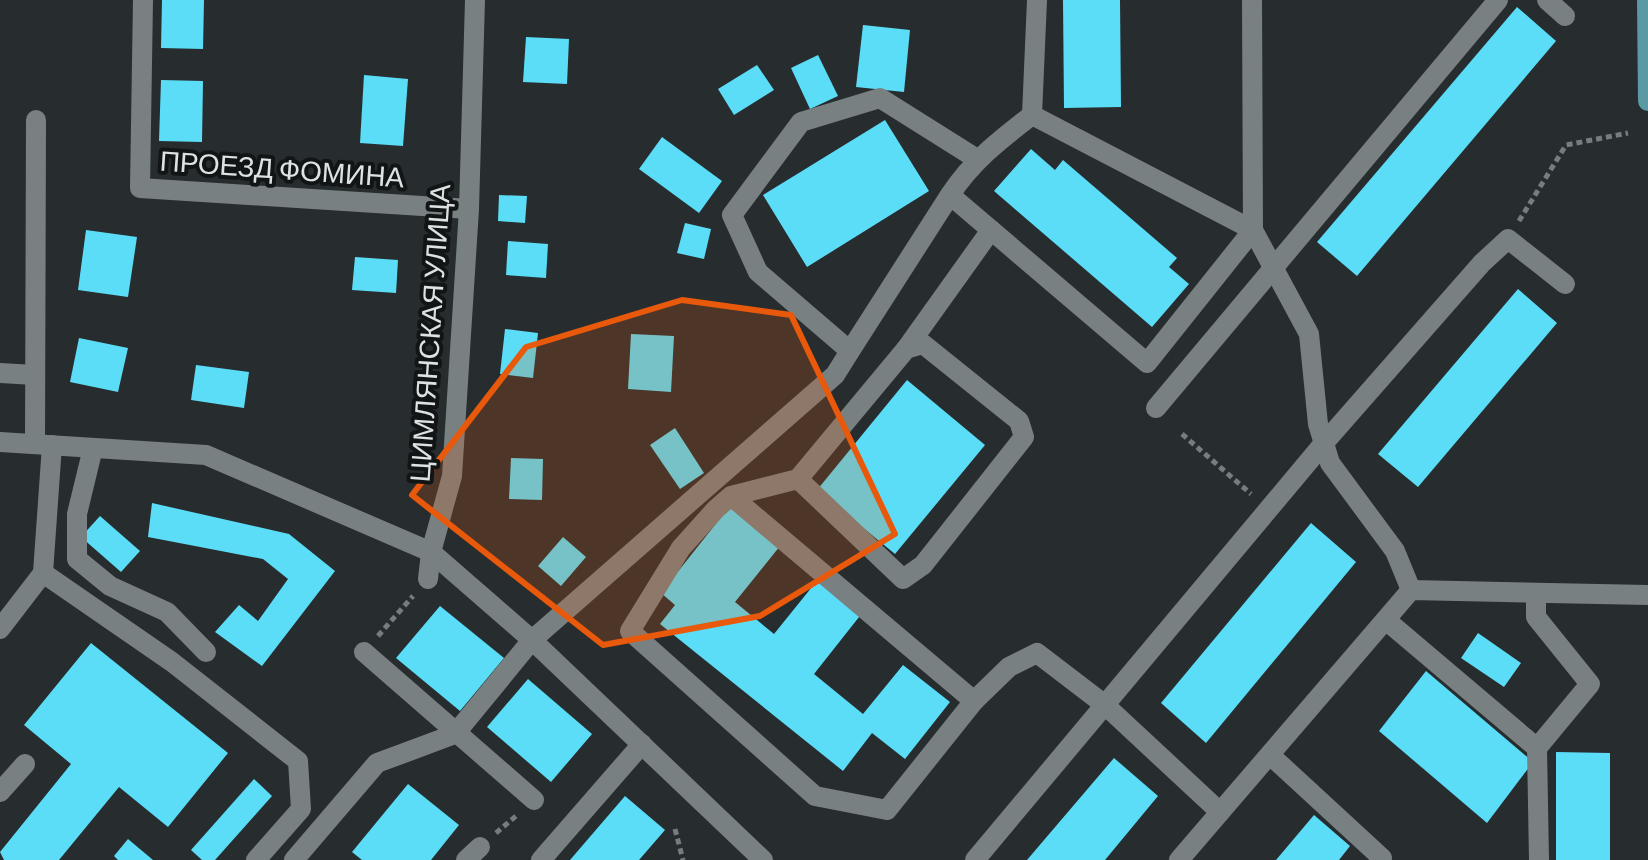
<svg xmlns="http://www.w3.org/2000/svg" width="1648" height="860" font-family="Barlow,sans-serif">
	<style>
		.building { fill: #5bddf7 }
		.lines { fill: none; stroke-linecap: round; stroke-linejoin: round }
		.path { stroke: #777c7e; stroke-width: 5; stroke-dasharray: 6 4; stroke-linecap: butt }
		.minor { stroke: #788081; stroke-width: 20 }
		.major { stroke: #5b99a5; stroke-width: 20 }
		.marked { fill: #e8590c; fill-opacity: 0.2; stroke: #e8590c; stroke-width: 6; stroke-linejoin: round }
		.labels { text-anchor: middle; stroke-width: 8; stroke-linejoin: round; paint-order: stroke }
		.street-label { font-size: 28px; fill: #dee2e3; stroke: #121516 }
	</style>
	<rect width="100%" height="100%" fill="#272d2f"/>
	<g class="building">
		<path d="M162,0H204L203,49L161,48Z"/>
		<path d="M1063,0H1120L1121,107L1064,108Z"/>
		<path d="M1517,7L1556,41L1357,276L1317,242Z"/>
		<path d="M863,25L910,30L904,92L856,87Z"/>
		<path d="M526,37L569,39L567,84L523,82Z"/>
		<path d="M818,55L838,96L810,109L791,68Z"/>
		<path d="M757,65L774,90L734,115L718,89Z"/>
		<path d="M364,75L408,79L403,146L360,143Z"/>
		<path d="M161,80L203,81L202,142L159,141Z"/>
		<path d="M885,120L929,191L807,267L763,195Z"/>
		<path d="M662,137L722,181L699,213L639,169Z"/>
		<path d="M1031,149L1055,170L1063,160L1177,258L1169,267L1189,284L1152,327L994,191Z"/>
		<path d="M499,195L527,196L525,223L498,221Z"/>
		<path d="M685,223L711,229L704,259L677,253Z"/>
		<path d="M86,230L137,237L128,297L78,290Z"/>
		<path d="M508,241L548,244L546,278L506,275Z"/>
		<path d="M355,257L398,260L396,293L352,290Z"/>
		<path d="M1518,289L1557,323L1418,487L1378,454Z"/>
		<path d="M505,329L538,333L533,378L500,374Z"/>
		<path d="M631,334L674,336L671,392L628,389Z"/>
		<path d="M79,338L128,348L118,392L70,382Z"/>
		<path d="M196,365L249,372L244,408L191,400Z"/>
		<path d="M907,380L985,445L895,554L817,490Z"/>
		<path d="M675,428L704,473L680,489L650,445Z"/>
		<path d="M511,458L543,459L542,500L509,499Z"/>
		<path d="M152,503L289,534L335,571L262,666L215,632L239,605L258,621L288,579L263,559L148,537Z"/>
		<path d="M730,506L780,546L735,602L774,634L820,577L863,612L814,674L863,714L903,665L950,702L905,759L872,733L843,771L660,624L675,605L661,593Z"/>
		<path d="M100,516L140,551L121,572L81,537Z"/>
		<path d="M1311,523L1356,562L1206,743L1161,703Z"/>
		<path d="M563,537L586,557L561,586L538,566Z"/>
		<path d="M440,606L504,658L460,711L396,658Z"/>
		<path d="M1478,633L1521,663L1504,687L1461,658Z"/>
		<path d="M91,643L228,753L168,827L119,787L59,860H4L0,852L71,764L24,725Z"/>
		<path d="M1426,671L1533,762L1487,823L1379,731Z"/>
		<path d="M528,679L592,734L551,782L487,727Z"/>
		<path d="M1556,752L1610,753V860H1556Z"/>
		<path d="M1114,758L1158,796L1105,860H1027Z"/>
		<path d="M254,779L272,796L215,860H202L191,850Z"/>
		<path d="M408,784L459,825L431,860H362L352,852Z"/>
		<path d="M625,796L665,830L639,860H570Z"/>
		<path d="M1314,815L1350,846L1339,860H1276Z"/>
		<path d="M128,839L153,860H118L114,856Z"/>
	</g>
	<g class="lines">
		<g class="path">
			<path d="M1519,221L1566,145L1628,133"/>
			<path d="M1182,434L1251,494"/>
			<path d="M378,636L413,596"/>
			<path d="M675,829L683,860"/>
			<path d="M496,833L516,816"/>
		</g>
		<g class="minor">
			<path d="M143,0L140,188L469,209"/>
			<path d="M475,0L469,209L452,476L431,552L532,640L763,860"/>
			<path d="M1252,0L1253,230L1309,334L1318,424L1330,463L1395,551L1411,590"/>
			<path d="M1547,0L1565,16"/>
			<path d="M1032,115L1037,0"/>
			<path d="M906,349L991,230"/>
			<path d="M850,351L758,272L732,215L801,122L880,98L977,159"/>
			<path d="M0,373L35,375"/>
			<path d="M1156,408L1498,0"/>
			<path d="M0,442L206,455L431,552L428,579"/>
			<path d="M35,444L36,120"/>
			<path d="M93,448L77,514V559L110,586L167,612L206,652"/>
			<path d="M731,496L974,701L887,810L815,796L630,631L681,548L716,509L731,496L798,479L906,349L923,344L1019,421L1024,437L923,565L903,579L798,479"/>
			<path d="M43,573L172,662L298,761L301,809L256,860"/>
			<path d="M1536,594V617L1590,684L1537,748L1539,860"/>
			<path d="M1387,621L1537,748"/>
			<path d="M0,629L43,573L52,445"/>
			<path d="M364,652L534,800"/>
			<path d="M974,701L1009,667L1037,653L1105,705L1220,812"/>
			<path d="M1270,755L1382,858L1380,860"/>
			<path d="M0,792L25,764"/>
			<path d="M294,860L377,763L455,734L532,640L835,375L850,351L950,195C972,161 1001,139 1032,115L1253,230L1147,363L950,195"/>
			<path d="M466,860L480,847"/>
			<path d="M541,860L642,744"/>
			<path d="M975,860L1324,443L1482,263L1508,239L1565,284"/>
			<path d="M1179,860L1411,590L1648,595"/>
		</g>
		<path class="major" d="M1647,0L1648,101"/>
	</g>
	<path class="marked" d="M682,300L791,315L895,534L760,616L603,645L412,495L526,347Z"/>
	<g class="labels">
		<g class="street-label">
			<text transform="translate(282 169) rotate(4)" y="10">ПРОЕЗД ФОМИНА</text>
			<text transform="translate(430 333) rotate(-86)" y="10">ЦИМЛЯНСКАЯ УЛИЦА</text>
		</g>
	</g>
</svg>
